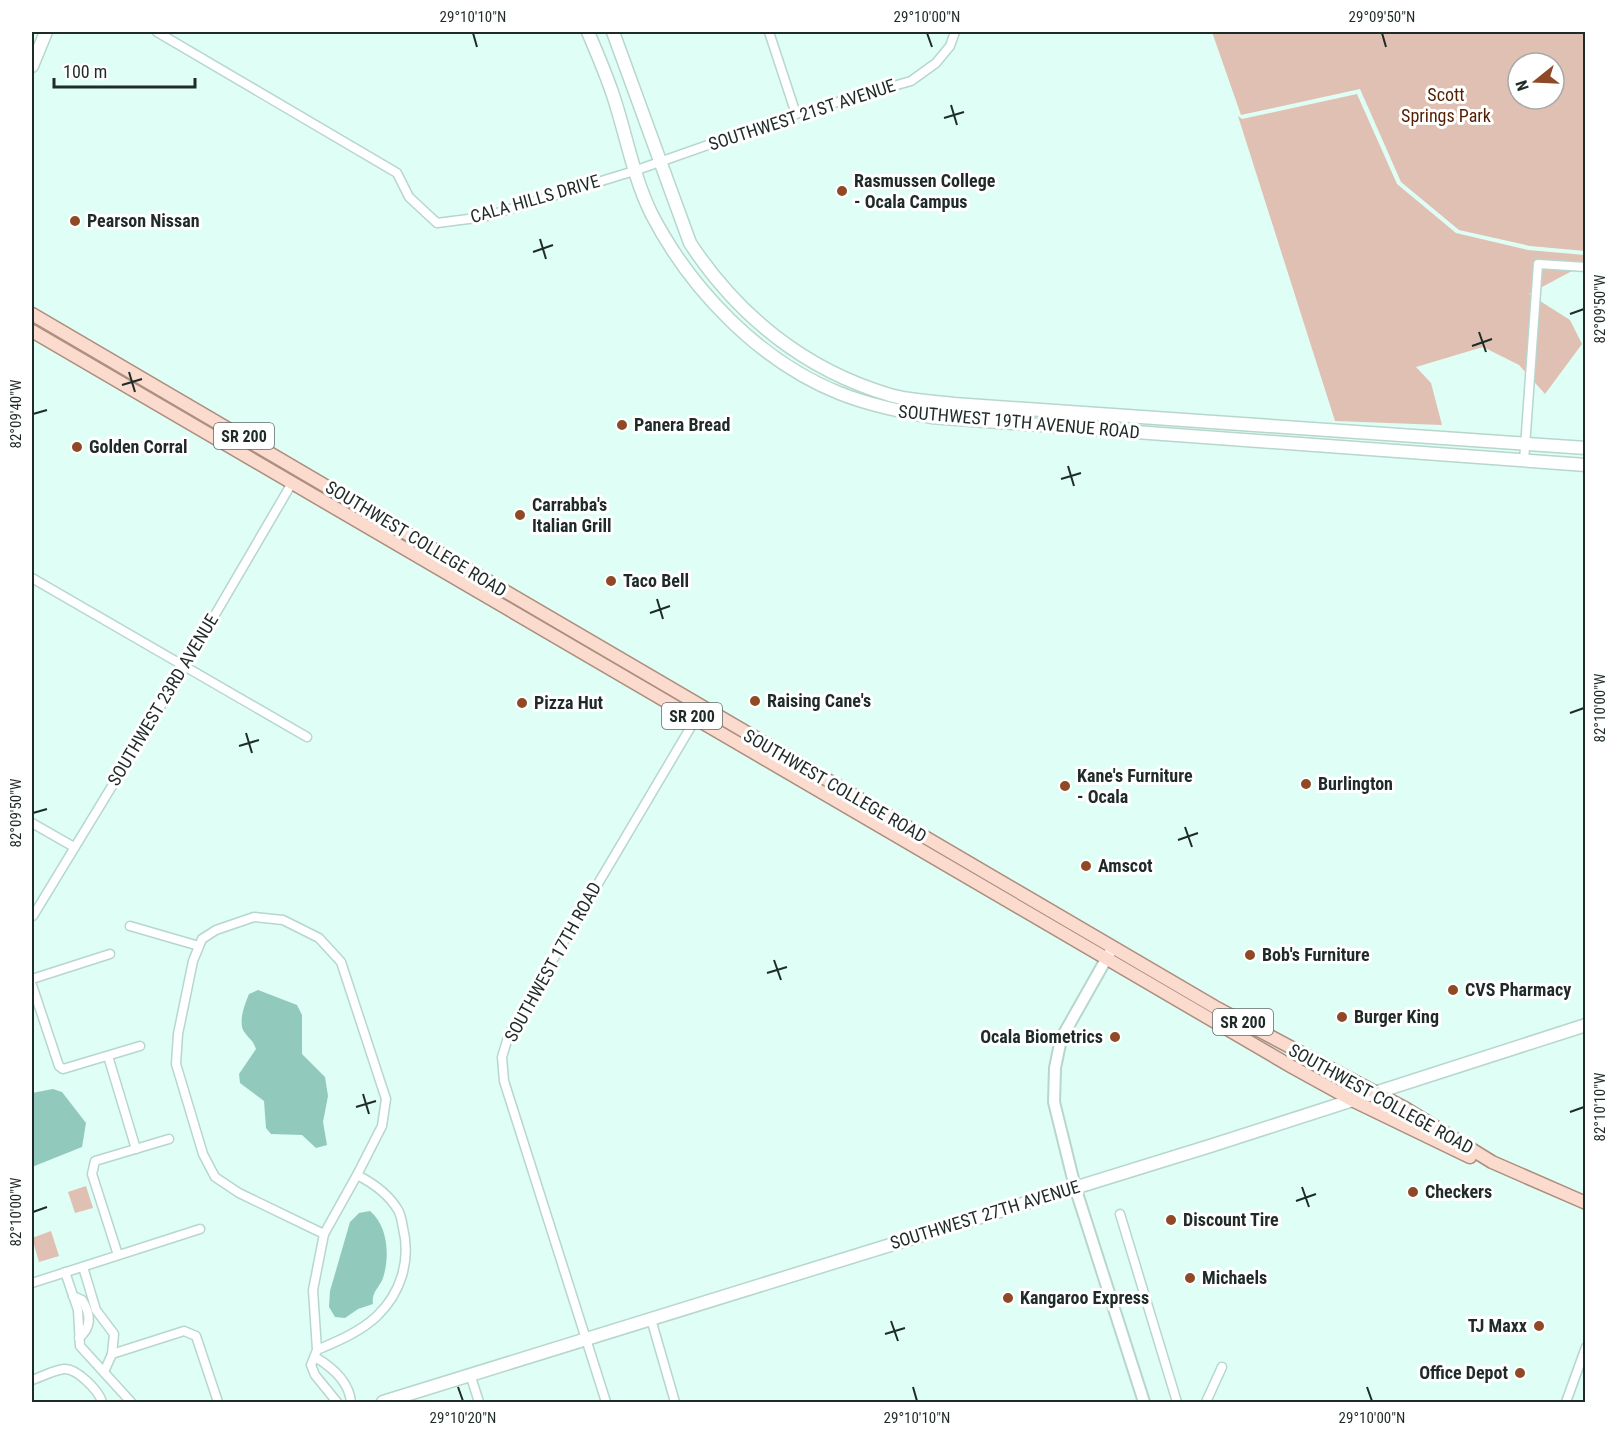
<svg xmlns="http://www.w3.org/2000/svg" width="1617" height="1434" font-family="'Roboto Condensed',sans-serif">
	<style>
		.green { fill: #e0c0b2; fill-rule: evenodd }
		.water { fill: #92c9bd }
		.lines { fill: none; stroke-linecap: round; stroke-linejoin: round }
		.minor-casing { stroke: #b6d6ce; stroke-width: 11 }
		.tertiary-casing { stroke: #b6d6ce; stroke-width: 14 }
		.secondary-casing { stroke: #b6d6ce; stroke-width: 15 }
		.primary-casing { stroke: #ad8e7e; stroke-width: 15 }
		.minor { stroke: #fff; stroke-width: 8 }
		.tertiary { stroke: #fff; stroke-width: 10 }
		.secondary { stroke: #fff; stroke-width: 12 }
		.primary { stroke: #fbdbcd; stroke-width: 12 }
		.ticks { fill: none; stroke: #1f2b28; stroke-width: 2 }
		.poi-dot { fill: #904926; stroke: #fff; stroke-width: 2 }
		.labels { text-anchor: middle; stroke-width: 6; stroke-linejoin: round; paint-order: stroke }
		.shield { fill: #fff; stroke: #626b68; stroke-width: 1.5 }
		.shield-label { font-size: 16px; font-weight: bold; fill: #1f2b28 }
		.park-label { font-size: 18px; fill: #541e00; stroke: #fff }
		.street-label { font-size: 18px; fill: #1f2b28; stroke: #fff }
		.poi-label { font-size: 18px; font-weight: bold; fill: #1f2b28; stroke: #fff; text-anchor: start }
		.neatline { fill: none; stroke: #1f2b28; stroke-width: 2 }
		.ticks-label { font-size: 15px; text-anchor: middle; fill: #1f2b28 }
	</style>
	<rect width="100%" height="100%" fill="#defef6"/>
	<g class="green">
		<path d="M1212,32H1585V251L1530,246L1459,230L1401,182L1360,89L1241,115ZM1518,63H1554V99H1518Z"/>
		<path d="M1357,94L1397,184L1456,233L1528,250L1585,255V264L1529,294L1570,320L1582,344L1545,394L1519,365L1483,347L1416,367L1431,383L1442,425L1335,421L1238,116L1242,119Z"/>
		<path d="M86,1186L93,1208L75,1213L68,1192Z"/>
		<path d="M51,1231L59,1256L39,1262L32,1238Z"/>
	</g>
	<g class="water">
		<path d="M258,990L297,1005L302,1015V1054L325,1077L328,1096L323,1122L327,1145L316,1148L302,1135L271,1134L266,1128L264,1101L240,1083L239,1074L256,1049C253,1040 250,1040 245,1033C237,1023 245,1004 249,994Z"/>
		<path d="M53,1089L62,1092L86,1123L82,1147L32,1167V1093Z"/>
		<path d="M370,1211C388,1226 390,1256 383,1278C380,1287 371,1292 373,1304L358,1309L345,1318L335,1317L329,1307L330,1291L350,1222L359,1213Z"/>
	</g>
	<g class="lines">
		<defs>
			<g id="minor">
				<path d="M157,32L397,173L409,197L437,223L484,217L634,171L796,114L911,81L936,63L950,46L955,32"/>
				<path d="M769,32L796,114"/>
				<path d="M1524,461L1538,264L1586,267"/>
				<path d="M32,578L307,737"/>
				<path d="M32,823L74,847"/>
				<path d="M33,916L185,666L292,483"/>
				<path d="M130,926L199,946"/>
				<path d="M32,979L110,954"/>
				<path d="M32,985L59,1066L63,1069L140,1046"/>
				<path d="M108,1056L136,1149"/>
				<path d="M1120,1214L1177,1402"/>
				<path d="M324,1234L357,1175"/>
				<path d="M118,1255L92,1174L95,1161L169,1139"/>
				<path d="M83,1267L96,1310L114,1334L112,1354L104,1372"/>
				<path d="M65,1272L78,1310L80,1346L131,1402"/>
				<path d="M32,1283L200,1229"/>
				<path d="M73,1296L82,1300C91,1314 92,1327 79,1338"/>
				<path d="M651,1319L675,1402"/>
				<path d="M317,1350L313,1290L324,1234L239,1193L215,1177L203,1154L176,1064L178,1034L193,961L202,939L216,930L254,917L283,920L319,938L341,962L386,1099L382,1126L357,1175C373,1183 389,1195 398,1210C401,1215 402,1222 403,1228C411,1260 401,1293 377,1316C360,1332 338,1341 317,1350L311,1365L315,1375L337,1402"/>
				<path d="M112,1354L184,1331L196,1336L218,1402"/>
				<path d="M315,1357C332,1367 349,1382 351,1402"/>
				<path d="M470,1374L479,1402"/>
				<path d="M32,1380C41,1377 54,1370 64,1369C77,1368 99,1391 102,1402"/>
				<path d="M606,1402L504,1081L502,1057L509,1034L702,708"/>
				<path d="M1206,1402L1222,1367"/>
				<path d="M1566,1402L1586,1347"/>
			</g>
			<path id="tertiary" d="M1113,947L1061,1039L1055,1068L1054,1102L1075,1187L1144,1402"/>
			<g id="secondary">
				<path d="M588,32C597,53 606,74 613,95C626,134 633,176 651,213C690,289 759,361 839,393C869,405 900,411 931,417L1586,465"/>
				<path d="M613,32L690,243C738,316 805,370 890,395C910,401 933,401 954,404L1586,448"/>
				<path d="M32,66L46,32"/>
				<path d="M383,1402L1210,1146L1586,1025"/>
			</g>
			<g id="primary">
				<path d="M32,314L1215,1007L1403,1107L1492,1162L1586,1203"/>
				<path d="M32,331L1294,1068L1352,1100L1470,1157"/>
			</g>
		</defs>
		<use href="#minor" class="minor-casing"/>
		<use href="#tertiary" class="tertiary-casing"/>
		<use href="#secondary" class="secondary-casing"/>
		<use href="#primary" class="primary-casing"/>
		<use href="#minor" class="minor"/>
		<use href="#tertiary" class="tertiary"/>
		<use href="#secondary" class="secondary"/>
		<use href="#primary" class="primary"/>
	</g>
	<path class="ticks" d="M473,33L477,47M927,33L932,47M1382,33L1386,47M951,105L957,125M944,118L964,112M540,239L546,259M533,252L553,245M1570,314L1584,309M1479,332L1486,352M1472,346L1492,339M129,372L135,392M122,385L142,379M33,414L47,410M1068,466L1074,486M1061,479L1081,473M657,599L663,619M650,613L670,606M1570,713L1584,708M246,733L252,753M239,746L259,740M33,813L47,809M1185,827L1192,847M1178,840L1198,833M774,960L781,980M767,973L787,967M363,1094L369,1114M356,1107L376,1101M1570,1112L1584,1107M1302,1187L1309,1207M1296,1201L1316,1194M33,1212L47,1207M891,1321L898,1341M885,1334L905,1328M458,1387L463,1401M913,1387L917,1401M1367,1387L1372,1401"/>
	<g class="poi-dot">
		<circle cx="842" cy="191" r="6"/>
		<circle cx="75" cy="221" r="6"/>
		<circle cx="622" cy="425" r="6"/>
		<circle cx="77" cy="447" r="6"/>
		<circle cx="520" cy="515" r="6"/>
		<circle cx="611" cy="581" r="6"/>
		<circle cx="755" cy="701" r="6"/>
		<circle cx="522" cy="703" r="6"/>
		<circle cx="1306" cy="784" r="6"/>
		<circle cx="1065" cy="786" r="6"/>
		<circle cx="1086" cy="866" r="6"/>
		<circle cx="1250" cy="955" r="6"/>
		<circle cx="1453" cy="990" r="6"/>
		<circle cx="1342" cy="1017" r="6"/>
		<circle cx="1115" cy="1037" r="6"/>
		<circle cx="1413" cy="1192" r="6"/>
		<circle cx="1171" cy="1220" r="6"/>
		<circle cx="1190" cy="1278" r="6"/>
		<circle cx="1008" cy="1298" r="6"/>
		<circle cx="1539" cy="1326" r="6"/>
		<circle cx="1520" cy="1373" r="6"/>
	</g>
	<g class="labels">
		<g class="shield">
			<rect x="214" y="423" width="60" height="26" rx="4.5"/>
			<rect x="662" y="703" width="60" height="26" rx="4.5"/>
			<rect x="1213" y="1009" width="60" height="26" rx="4.5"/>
		</g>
		<g class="shield-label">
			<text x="244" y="442">SR 200</text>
			<text x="692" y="722">SR 200</text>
			<text x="1243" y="1028">SR 200</text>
		</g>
		<g class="park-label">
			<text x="1446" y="101">Scott<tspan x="1446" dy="21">Springs Park</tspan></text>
		</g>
		<g class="street-label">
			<text transform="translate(802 115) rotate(-18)" y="6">SOUTHWEST 21ST AVENUE</text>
			<text transform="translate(535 199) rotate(-16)" y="6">CALA HILLS DRIVE</text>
			<text transform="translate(1019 422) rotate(5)" y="6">SOUTHWEST 19TH AVENUE ROAD</text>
			<text transform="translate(416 539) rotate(31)" y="6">SOUTHWEST COLLEGE ROAD</text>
			<text transform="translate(163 700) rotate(-59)" y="6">SOUTHWEST 23RD AVENUE</text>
			<text transform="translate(835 786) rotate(30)" y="6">SOUTHWEST COLLEGE ROAD</text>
			<text transform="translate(553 962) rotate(-61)" y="6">SOUTHWEST 17TH ROAD</text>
			<text transform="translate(1381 1099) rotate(29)" y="6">SOUTHWEST COLLEGE ROAD</text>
			<text transform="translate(985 1215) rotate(-17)" y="6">SOUTHWEST 27TH AVENUE</text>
		</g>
		<g class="poi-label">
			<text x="854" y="187">Rasmussen College<tspan x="854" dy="21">- Ocala Campus</tspan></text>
			<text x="87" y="227">Pearson Nissan</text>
			<text x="634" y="431">Panera Bread</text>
			<text x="89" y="453">Golden Corral</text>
			<text x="532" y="511">Carrabba's<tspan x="532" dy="21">Italian Grill</tspan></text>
			<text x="623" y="587">Taco Bell</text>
			<text x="767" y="707">Raising Cane's</text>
			<text x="534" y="709">Pizza Hut</text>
			<text x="1077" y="782">Kane's Furniture<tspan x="1077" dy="21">- Ocala</tspan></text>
			<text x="1318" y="790">Burlington</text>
			<text x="1098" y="872">Amscot</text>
			<text x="1262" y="961">Bob's Furniture</text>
			<text x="1465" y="996">CVS Pharmacy</text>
			<text x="1354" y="1023">Burger King</text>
			<text x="1103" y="1043" text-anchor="end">Ocala Biometrics</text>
			<text x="1425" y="1198">Checkers</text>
			<text x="1183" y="1226">Discount Tire</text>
			<text x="1202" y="1284">Michaels</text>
			<text x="1020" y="1304">Kangaroo Express</text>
			<text x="1527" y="1332" text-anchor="end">TJ Maxx</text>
			<text x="1508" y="1379" text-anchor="end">Office Depot</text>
		</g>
	</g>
	<rect width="1617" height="1434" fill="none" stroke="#ffffff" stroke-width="66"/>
	<g transform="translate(1536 81) rotate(252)"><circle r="28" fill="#ffffff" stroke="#a5aaa9" stroke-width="1.5"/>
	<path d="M0-4.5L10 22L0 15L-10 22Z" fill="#904926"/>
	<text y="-9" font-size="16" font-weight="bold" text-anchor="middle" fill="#1f2b28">N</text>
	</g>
	<path d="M54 78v9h141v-9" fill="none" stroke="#1f2b28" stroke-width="3"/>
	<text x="63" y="78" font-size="18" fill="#1f2b28" stroke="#ffffff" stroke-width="4.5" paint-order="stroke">100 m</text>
	<rect x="33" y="33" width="1551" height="1368" class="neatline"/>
	<g class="ticks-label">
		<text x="473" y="22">29°10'10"N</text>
		<text x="927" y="22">29°10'00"N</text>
		<text x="1382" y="22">29°09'50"N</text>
		<text transform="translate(1600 309) rotate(-90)" y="5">82°09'50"W</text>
		<text transform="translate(16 414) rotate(-90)" y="5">82°09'40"W</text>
		<text transform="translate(1600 708) rotate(-90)" y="5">82°10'00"W</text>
		<text transform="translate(16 813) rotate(-90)" y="5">82°09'50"W</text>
		<text transform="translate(1600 1107) rotate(-90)" y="5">82°10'10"W</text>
		<text transform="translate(16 1212) rotate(-90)" y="5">82°10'00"W</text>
		<text x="463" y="1423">29°10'20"N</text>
		<text x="917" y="1423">29°10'10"N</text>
		<text x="1372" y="1423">29°10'00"N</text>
	</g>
</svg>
